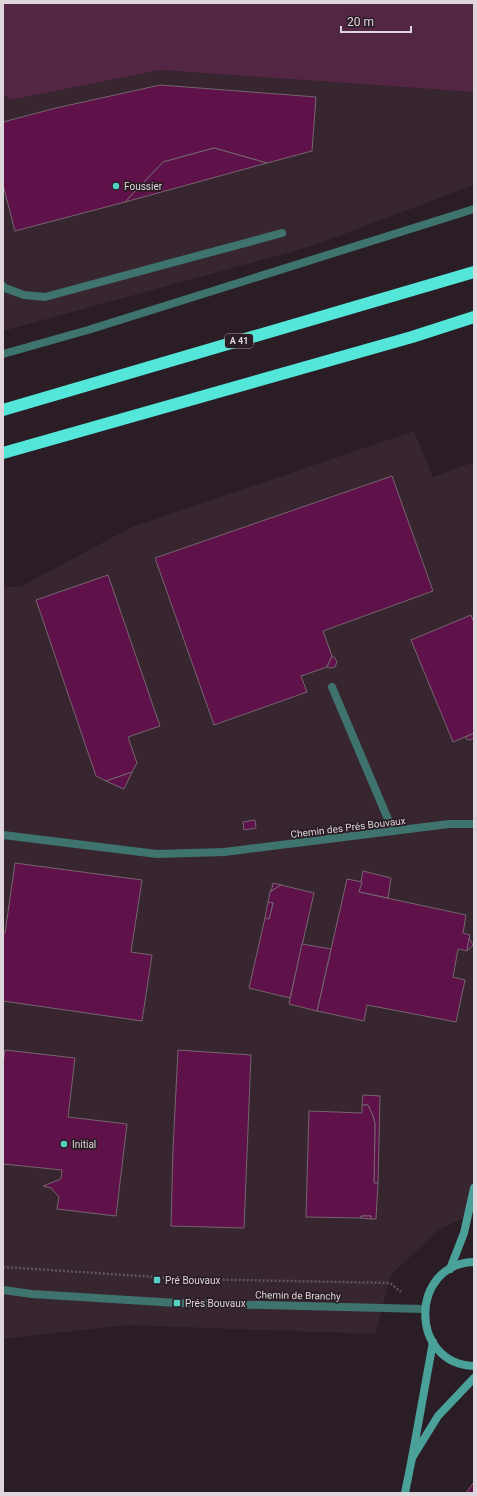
<svg xmlns="http://www.w3.org/2000/svg" width="477" height="1496" font-family="Roboto,sans-serif">
	<style>
		.built { fill: #372630 }
		.green { fill: #532743 }
		.building { fill: #5f1249; stroke: #75656e }
		.lines { fill: none; stroke-linecap: round; stroke-linejoin: round }
		.path { stroke: #60555c; stroke-width: 2.5; stroke-dasharray: 2 2; stroke-linecap: butt }
		.lane { stroke: #3f736d; stroke-width: 8 }
		.street { stroke: #3f736d; stroke-width: 8 }
		.secondary { stroke: #4aa199; stroke-width: 8 }
		.highway { stroke: #53e6d9; stroke-width: 12 }
		.poi-dot { fill: #56cec2; stroke: #2a1d25; stroke-width: 1.5 }
		.labels { text-anchor: middle; stroke-width: 3.5; stroke-linejoin: round; paint-order: stroke }
		.shield { fill: #2a1d25; stroke: #a89ea4; stroke-width: 1 }
		.shield-label { font-size: 9px; font-weight: bold; fill: #ded6db }
		.poi-label { font-size: 10px; fill: #ded6db; stroke: #2a1d25; text-anchor: start }
		.street-label { font-size: 10px; fill: #ded6db; stroke: #2a1d25 }
	</style>
	<rect width="100%" height="100%" fill="#2a1d25"/>
	<g class="built">
		<path d="M160,70L474,92V185L312,246L3,331V93L10,100Z"/>
		<path d="M414,431L433,477L474,462V1213L438,1230L391,1275L375,1334L128,1325L3,1339V587H20L132,527Z"/>
	</g>
	<path class="green" d="M3,3H474V92L160,70L10,100L3,93Z"/>
	<g class="building">
		<path d="M160,85L316,97L312,151L267,163L214,148L163,162L125,202L15,231L3,185V122L56,108Z"/>
		<path d="M214,148L267,163L125,202L163,162Z"/>
		<path d="M392,476L433,591L323,631L332,656L327,667L301,676L307,692L214,725L155,558Z"/>
		<path d="M108,575L160,726L128,737L137,763L132,772L106,781L96,776L36,600Z"/>
		<path d="M471,615L474,623V733L453,742L411,640Z"/>
		<path d="M332,656L335,658L337,662L335,667L331,668L327,667Z"/>
		<path d="M474,733V738L470,740L466,739V737Z"/>
		<path d="M132,772L124,789L106,781Z"/>
		<path d="M255,820L256,828L244,830L243,822Z"/>
		<path d="M15,863L142,880L131,952L152,955L142,1021L3,1001V933H5Z"/>
		<path d="M363,871L391,878L388,898L359,892Z"/>
		<path d="M347,879L362,882L359,892L466,915L463,933L470,935L467,951L458,949L453,977L465,980L456,1022L367,1005L364,1021L317,1011Z"/>
		<path d="M273,883L281,885L270,892L272,888Z"/>
		<path d="M281,885L314,893L290,998L249,988L265,918L269,919L273,903L268,902L270,892Z"/>
		<path d="M268,902L273,903L269,919L265,918Z"/>
		<path d="M469,938L473,945L467,951Z"/>
		<path d="M302,944L331,949L317,1011L289,1004Z"/>
		<path d="M5,1050L75,1058L68,1117L127,1124L116,1216L57,1209L59,1197L51,1188L43,1186L61,1179L62,1170L3,1164V1063Z"/>
		<path d="M178,1050L251,1055L244,1228L171,1226L173,1149Z"/>
		<path d="M363,1095L380,1096L378,1183H374L375,1124L373,1116L368,1105H362Z"/>
		<path d="M362,1105H368L373,1116L375,1124L374,1183H378L376,1219H371V1216H361V1218L306,1217L309,1111L362,1113Z"/>
		<path d="M361,1216H371V1219L361,1218Z"/>
		<path d="M474,1482V1493H466Z"/>
	</g>
	<g class="lines">
		<path class="path" d="M3,1267L187,1279L390,1283L401,1292"/>
		<g class="lane">
			<path d="M3,286L5,288L24,295L45,297L282,233"/>
			<path d="M3,354L88,330L474,209"/>
			<path d="M332,687L393,831"/>
			<path d="M3,835L157,854L224,852"/>
		</g>
		<g class="street">
			<path d="M224,852L449,824H474"/>
			<path d="M3,1290L32,1294L177,1303L424,1309"/>
		</g>
		<g class="secondary">
			<path d="M474,1262C409,1264 409,1364 474,1366"/>
			<path d="M450,1269L464,1233L474,1188"/>
			<path d="M433,1342L412,1458L438,1416L474,1378"/>
			<path d="M405,1493L412,1458"/>
		</g>
		<g class="highway">
			<path d="M3,410L474,272"/>
			<path d="M3,453L412,337L474,317"/>
		</g>
	</g>
	<g class="poi-dot">
		<circle cx="116" cy="186" r="4"/>
		<circle cx="64" cy="1144" r="4"/>
		<rect x="153" y="1276" width="8" height="8" rx="2"/>
		<rect x="173" y="1299" width="8" height="8" rx="2"/>
	</g>
	<g class="labels">
		<rect class="shield" x="225" y="334" width="28" height="14" rx="3"/>
		<g class="shield-label">
			<text x="239" y="344">A 41</text>
		</g>
		<g class="poi-label">
			<text x="124" y="190">Foussier</text>
			<text x="72" y="1148">Initial</text>
			<text x="165" y="1284">Pré Bouvaux</text>
			<text x="185" y="1307">Prés Bouvaux</text>
		</g>
		<g class="street-label">
			<text transform="translate(348 827) rotate(-7)" y="4">Chemin des Prés Bouvaux</text>
			<text transform="translate(298 1295) rotate(1)" y="4">Chemin de Branchy</text>
		</g>
	</g>
	<rect width="477" height="1496" fill="none" stroke="#ded6db" stroke-width="8"/>
	<path d="M341 26v6h70v-6" fill="none" stroke="#ded6db" stroke-width="2"/>
	<text x="347" y="26" font-size="12" fill="#ded6db" stroke="#2a1d25" stroke-width="3" paint-order="stroke">20 m</text>
</svg>
